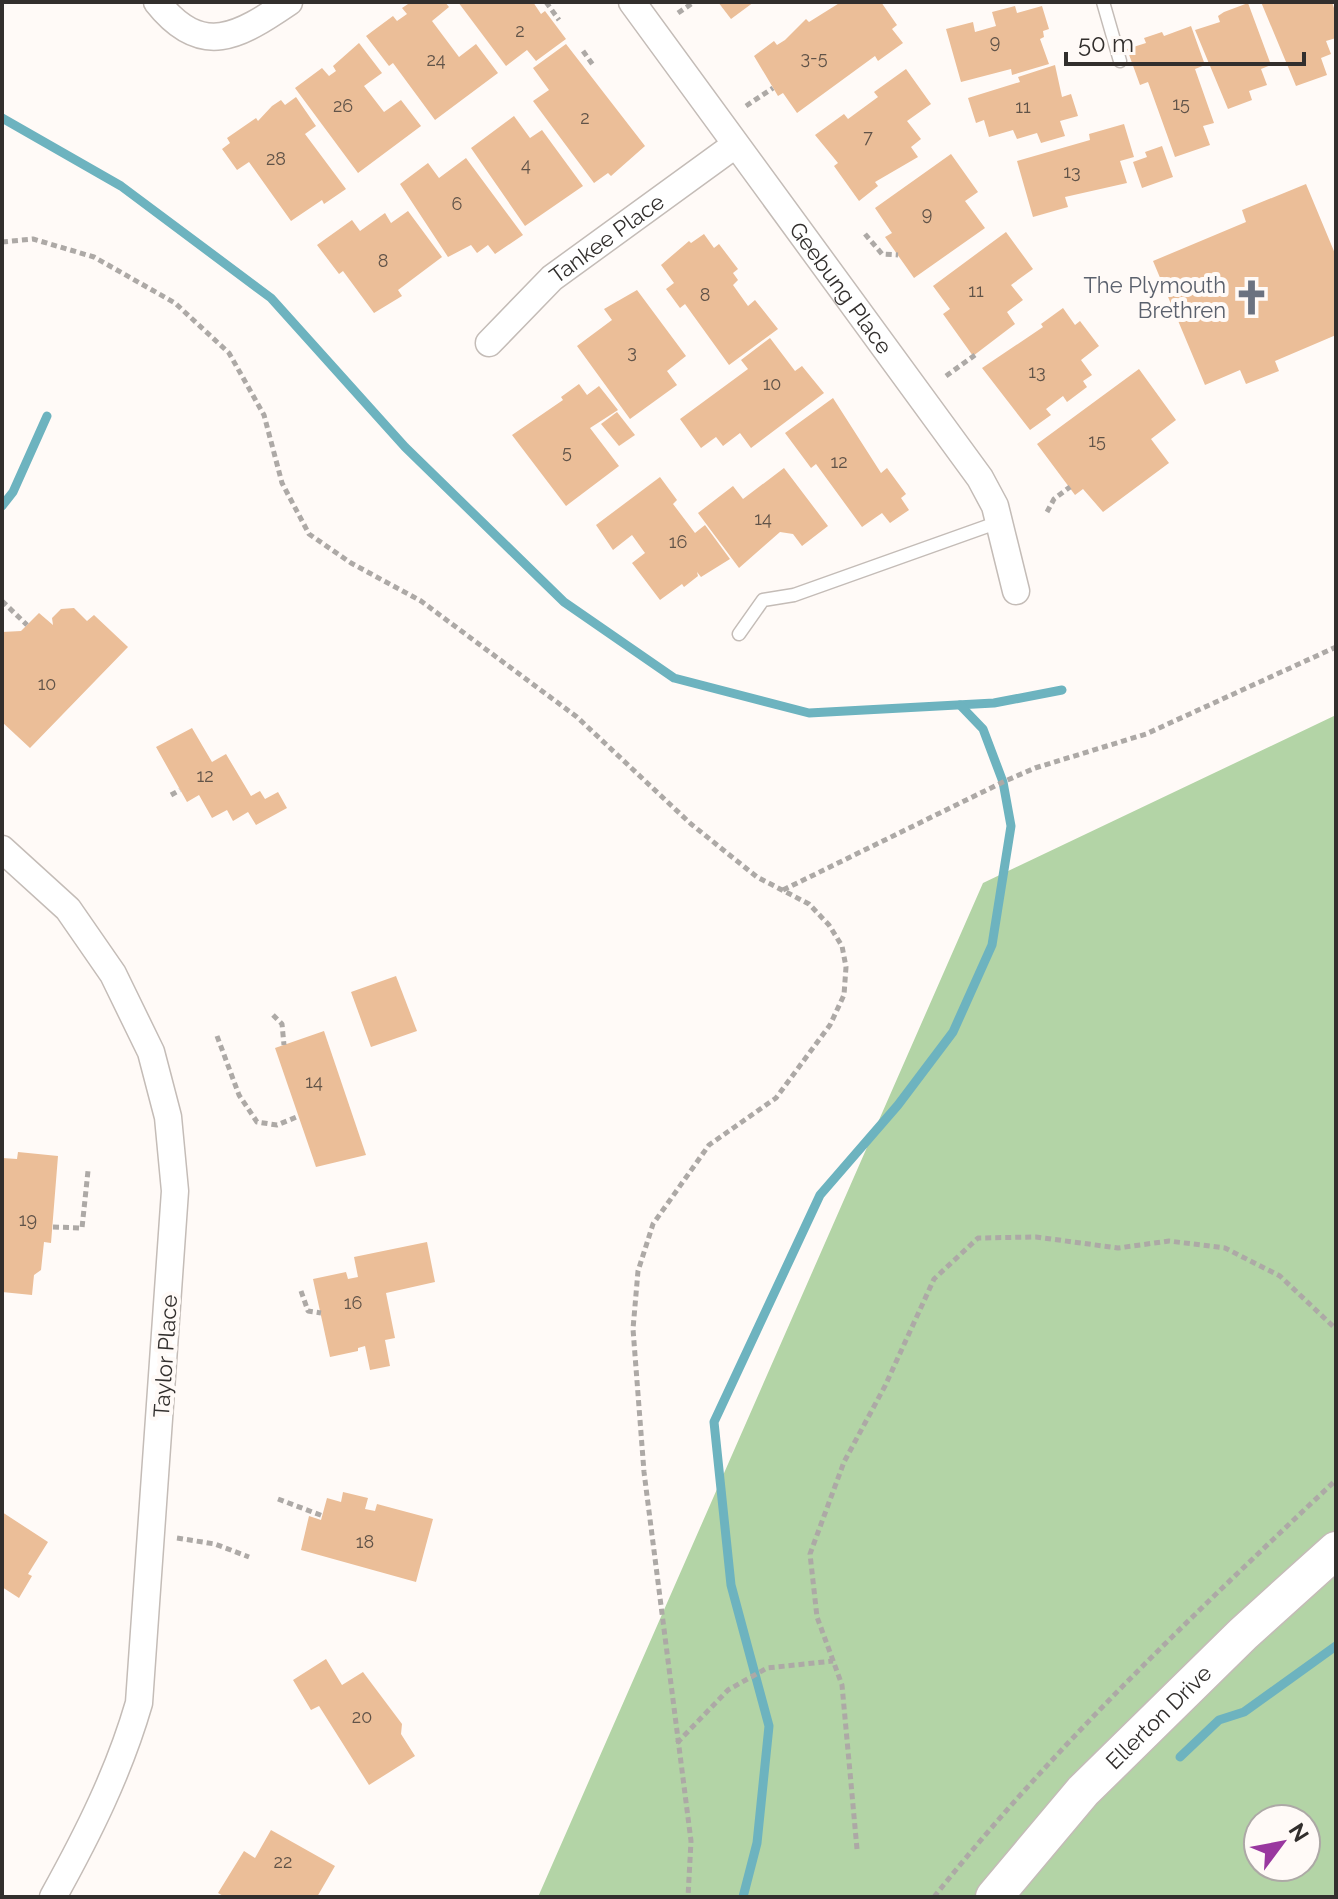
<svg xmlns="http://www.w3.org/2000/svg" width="1338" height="1899" font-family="Raleway,sans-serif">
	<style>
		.forest { fill: #b3d4a6; fill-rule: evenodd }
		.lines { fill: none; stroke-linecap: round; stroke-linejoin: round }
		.stream { stroke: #6db3bf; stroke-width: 9 }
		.building { fill: #ebbe98 }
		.lane-casing { stroke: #c4bcb7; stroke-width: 15 }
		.street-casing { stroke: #c4bcb7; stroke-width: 29 }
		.secondary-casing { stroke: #c4bcb7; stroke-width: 39 }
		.path { stroke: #ada9a6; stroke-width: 5; stroke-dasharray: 6 4; stroke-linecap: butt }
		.lane { stroke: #fff; stroke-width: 12 }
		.street { stroke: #fff; stroke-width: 26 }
		.secondary { stroke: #fff; stroke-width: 36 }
		.labels { text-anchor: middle; stroke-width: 8; stroke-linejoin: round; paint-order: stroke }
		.number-label { font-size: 18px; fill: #605348 }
		.street-label { font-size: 22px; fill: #322f2d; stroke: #fffaf7 }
		.worship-label { font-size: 22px; fill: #5b616d; stroke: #fffaf7; text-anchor: end }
	</style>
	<rect width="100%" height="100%" fill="#fffaf7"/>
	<path class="forest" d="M1336,715V1897H538L983,883ZM1258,1819H1306V1867H1258Z"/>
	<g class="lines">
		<g class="stream">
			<path d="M2,118L121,186L271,298L405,447L564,602L674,678L809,713L994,703L1062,690"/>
			<path d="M2,506L13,492L47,416"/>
			<path d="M1180,1757L1219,1720L1244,1712L1336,1646"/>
			<path d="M743,1897L757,1843L769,1726L731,1585L714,1422L820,1195L898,1105L953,1032L992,945L1011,826L1003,782L983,729L960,705"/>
		</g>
	</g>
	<g class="building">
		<path d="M411,2H445L449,7L432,21L459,57L476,44L498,73L435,120L393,63L389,66L366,36L393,16L397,21L407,14L402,8Z"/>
		<path d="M458,2H533L541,14L545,11L566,39L536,61L527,50L506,66Z"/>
		<path d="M718,2H754L731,19Z"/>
		<path d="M841,2H881L897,25L892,29L903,43L878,61L875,56L797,113L783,93L778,96L754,56L774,41L777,45L785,40L806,19L809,22Z"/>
		<path d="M1261,2H1332L1336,14V38L1326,41L1331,54L1321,58L1327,75L1296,86Z"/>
		<path d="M1248,3L1271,65L1261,69L1267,85L1249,91L1252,100L1228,109L1195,30L1220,22L1218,16L1224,12Z"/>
		<path d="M1015,6L1017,13L1042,6L1049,29L1043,31L1044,37L1040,39L1049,64L1012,75L1011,69L961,82L946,29L973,22L975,32L996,26L992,12Z"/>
		<path d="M1191,26L1205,65L1195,69L1214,123L1203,126L1210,145L1175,157L1148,82L1140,85L1127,49L1146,43L1144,38L1162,32L1164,36Z"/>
		<path d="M359,43L382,73L364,86L384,112L401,100L421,126L358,173L295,88L322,68L329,76L336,71L333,66Z"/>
		<path d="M566,44L645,146L611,176L608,173L594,183L533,101L549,90L533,68Z"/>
		<path d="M1055,65L1062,97L1071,94L1078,116L1060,121L1065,136L1041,143L1037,133L1017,139L1013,130L989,137L984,120L976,123L968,98L1020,82L1018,77Z"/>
		<path d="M906,69L931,104L907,121L921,139L911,147L918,157L875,182L878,186L859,201L834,166L838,163L815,135L844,114L848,119L878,97L874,92Z"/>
		<path d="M296,97L316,126L305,134L346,189L324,204L322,200L291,221L249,162L237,170L222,149L230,143L227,138L256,118L258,121L272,106L281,100L285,105Z"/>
		<path d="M514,116L530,138L542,130L583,186L525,226L471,148Z"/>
		<path d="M1124,124L1134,157L1120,161L1127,183L1065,197L1068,207L1033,217L1017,161L1090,140L1089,134Z"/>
		<path d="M1162,146L1173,177L1142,188L1133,162L1147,157L1145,152Z"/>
		<path d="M951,154L978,192L965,201L985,228L914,278L885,237L892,233L875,208Z"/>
		<path d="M466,158L523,235L495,254L488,245L477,253L471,245L448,257L400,184L428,163L439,178Z"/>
		<path d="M1306,184L1336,256V335L1275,361L1279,371L1246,384L1240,370L1205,385L1153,261L1246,222L1242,210Z"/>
		<path d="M408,211L442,257L398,290L402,296L374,313L343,271L339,274L317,245L352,220L360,231L385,213L391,223Z"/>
		<path d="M1006,232L1033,269L1011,285L1023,300L1007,312L1015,324L973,356L943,314L950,309L933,286Z"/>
		<path d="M704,234L714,248L719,244L738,269L733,273L738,280L733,285L748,306L755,300L778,329L729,365L685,304L680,308L666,289L674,283L661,265L689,241L691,243Z"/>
		<path d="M637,290L686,356L667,371L677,385L630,419L577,346L612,320L604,309Z"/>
		<path d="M1063,308L1075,325L1080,321L1099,346L1081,360L1092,375L1083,381L1087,387L1067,402L1063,396L1046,409L1051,415L1030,430L982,368L1043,327L1041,324Z"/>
		<path d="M770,338L795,371L802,366L824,393L751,448L740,433L723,446L716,437L701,448L680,419L748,369L741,360Z"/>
		<path d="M1139,369L1176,420L1151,439L1169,463L1103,512L1083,489L1075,495L1037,444Z"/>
		<path d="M579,384L587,395L599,386L618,410L590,428L619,466L566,506L512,435L563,400L561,397Z"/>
		<path d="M833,398L881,473L887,468L906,494L901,498L909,510L890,523L882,513L862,527L816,464L811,468L785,433Z"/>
		<path d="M617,412L635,435L619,446L601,424Z"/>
		<path d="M784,468L828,526L802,546L793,534L780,532L739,568L698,513L733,486L743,499Z"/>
		<path d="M660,477L677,500L673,504L695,533L705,525L730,559L701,577L697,572L698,576L684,587L682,584L660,600L632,563L645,553L632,535L613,550L596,525Z"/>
		<path d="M74,608L87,621L94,615L128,647L30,748L2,722V632L21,631L39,613L53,625L52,618L61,609Z"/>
		<path d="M192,728L212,762L226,754L251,796L260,791L265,799L278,792L287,808L256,825L248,812L233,821L227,810L212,818L199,795L187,802L156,747Z"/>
		<path d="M396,976L417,1031L371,1047L351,992Z"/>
		<path d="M324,1031L366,1155L316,1167L275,1048Z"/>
		<path d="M18,1152L58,1156L51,1243L44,1242L41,1270L34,1275L32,1295L2,1292V1158L17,1159Z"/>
		<path d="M427,1242L435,1282L386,1293L395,1338L385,1340L390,1366L370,1370L365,1346L358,1348V1351L330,1357L313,1279L346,1272L348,1279L358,1277L354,1257Z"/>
		<path d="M343,1492L368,1498L365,1509L375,1511L377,1504L433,1519L416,1582L301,1550L309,1516L321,1520L327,1498L341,1502Z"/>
		<path d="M2,1512L48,1542L28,1574L32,1576L19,1598L2,1587Z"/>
		<path d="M326,1659L342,1685L363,1672L402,1724L401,1734L415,1756L369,1785L319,1706L311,1710L293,1680Z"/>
		<path d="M271,1830L335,1866L317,1897H225L218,1893L244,1851L255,1858Z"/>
	</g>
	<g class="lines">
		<defs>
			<g id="lane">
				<path d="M1103,2L1120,61"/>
				<path d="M739,634L763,600L794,595L999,522"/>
			</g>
			<g id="street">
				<path d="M157,2C202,59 239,36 289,2"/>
				<path id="s1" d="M632,2L980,478L995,506L1016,591"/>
				<path id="s2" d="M489,343L552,278L735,145"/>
				<path d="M2,849L68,909L113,974L151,1052L168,1117L175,1191L139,1703C119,1772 88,1834 53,1897"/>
			</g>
			<g id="secondary">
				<path id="s3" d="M994,1897L1083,1791L1243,1634L1336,1550"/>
			</g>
		</defs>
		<use href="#lane" class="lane-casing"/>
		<use href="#street" class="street-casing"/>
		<use href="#secondary" class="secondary-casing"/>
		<g class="path">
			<path d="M546,2L559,20"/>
			<path d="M678,13L694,2"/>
			<path d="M583,51L593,65"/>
			<path d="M746,106L773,88"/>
			<path d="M865,234L882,254L898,255"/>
			<path d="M2,242L33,239L94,257L175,303L229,353L264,415L282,483L309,534L351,563L421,601L577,717L691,824L757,877L809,904L829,925L842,946L846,967L844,995L830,1025L776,1098L709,1145L653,1224L638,1271L633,1329L644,1472L691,1841L688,1897"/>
			<path d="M946,376L975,355"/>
			<path d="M1047,512L1054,499L1070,487"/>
			<path d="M2,601L27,625"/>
			<path d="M171,795L180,790"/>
			<path d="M783,890L1003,782L1035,768L1146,734L1336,647"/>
			<path d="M273,1015L282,1024L284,1045"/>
			<path d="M217,1036L239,1095L257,1122L277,1125L299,1116"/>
			<path d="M53,1227L82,1228L88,1171"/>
			<path d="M301,1291L308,1311L321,1313"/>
			<path d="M278,1499L323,1516"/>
			<path d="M177,1538L215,1544L249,1557"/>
			<path d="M677,1743L728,1690L767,1668L833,1661"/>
			<path d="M857,1849L842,1685L817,1617L810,1554L844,1462L885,1386L934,1279L978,1238L1036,1237L1118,1248L1169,1241L1225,1248L1280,1276L1336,1329"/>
			<path d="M934,1897C1055,1745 1195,1613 1336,1480"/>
		</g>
		<use href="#lane" class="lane"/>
		<use href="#street" class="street"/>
		<use href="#secondary" class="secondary"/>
	</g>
	<defs>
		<symbol id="church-bare" viewBox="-9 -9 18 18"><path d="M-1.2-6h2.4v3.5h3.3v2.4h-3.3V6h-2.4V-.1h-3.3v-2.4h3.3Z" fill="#6b7280" stroke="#fffaf7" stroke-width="2.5" paint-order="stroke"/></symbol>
	</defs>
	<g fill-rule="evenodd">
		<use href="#church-bare" x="1226" y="272" width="51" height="51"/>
	</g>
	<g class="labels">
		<g class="number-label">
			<text x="520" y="37">2</text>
			<text x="995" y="48">9</text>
			<text x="814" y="64">3-5</text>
			<text x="436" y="66">24</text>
			<text x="1181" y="110">15</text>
			<text x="343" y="112">26</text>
			<text x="1023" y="113">11</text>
			<text x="585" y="124">2</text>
			<text x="868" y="143">7</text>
			<text x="276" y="165">28</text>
			<text x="526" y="171">4</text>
			<text x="1072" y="178">13</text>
			<text x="457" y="210">6</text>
			<text x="927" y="220">9</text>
			<text x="383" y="267">8</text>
			<text x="976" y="297">11</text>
			<text x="705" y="301">8</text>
			<text x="632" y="358">3</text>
			<text x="1037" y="378">13</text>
			<text x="772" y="390">10</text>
			<text x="1097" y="447">15</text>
			<text x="567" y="458">5</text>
			<text x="839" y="468">12</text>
			<text x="763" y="525">14</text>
			<text x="678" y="548">16</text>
			<text x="47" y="690">10</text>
			<text x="205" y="782">12</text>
			<text x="314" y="1088">14</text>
			<text x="28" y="1226">19</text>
			<text x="353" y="1309">16</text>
			<text x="365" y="1548">18</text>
			<text x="362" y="1723">20</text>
			<text x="283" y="1868">22</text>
		</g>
		<g class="street-label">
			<text dy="8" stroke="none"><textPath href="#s2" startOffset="158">Tankee Place</textPath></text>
			<text dy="8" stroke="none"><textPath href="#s1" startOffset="354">Geebung Place</textPath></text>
			<text transform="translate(165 1356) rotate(-86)" y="8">Taylor Place</text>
			<text dy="8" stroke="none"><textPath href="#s3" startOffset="244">Ellerton Drive</textPath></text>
		</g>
		<g class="worship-label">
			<text x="1226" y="293">The Plymouth<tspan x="1226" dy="25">Brethren</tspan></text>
		</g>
	</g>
	<rect width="1338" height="1899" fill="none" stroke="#322f2d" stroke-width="8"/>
	<g transform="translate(1282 1843) rotate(58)"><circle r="38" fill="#fffaf7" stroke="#ada9a6" stroke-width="2"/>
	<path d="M0-6L14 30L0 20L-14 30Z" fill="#99389f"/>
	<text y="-12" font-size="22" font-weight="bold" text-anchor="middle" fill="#322f2d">N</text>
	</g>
	<path d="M1066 52v12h238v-12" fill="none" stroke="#322f2d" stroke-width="4"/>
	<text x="1078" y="52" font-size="24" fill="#322f2d" stroke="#fffaf7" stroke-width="6" paint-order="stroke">50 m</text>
</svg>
